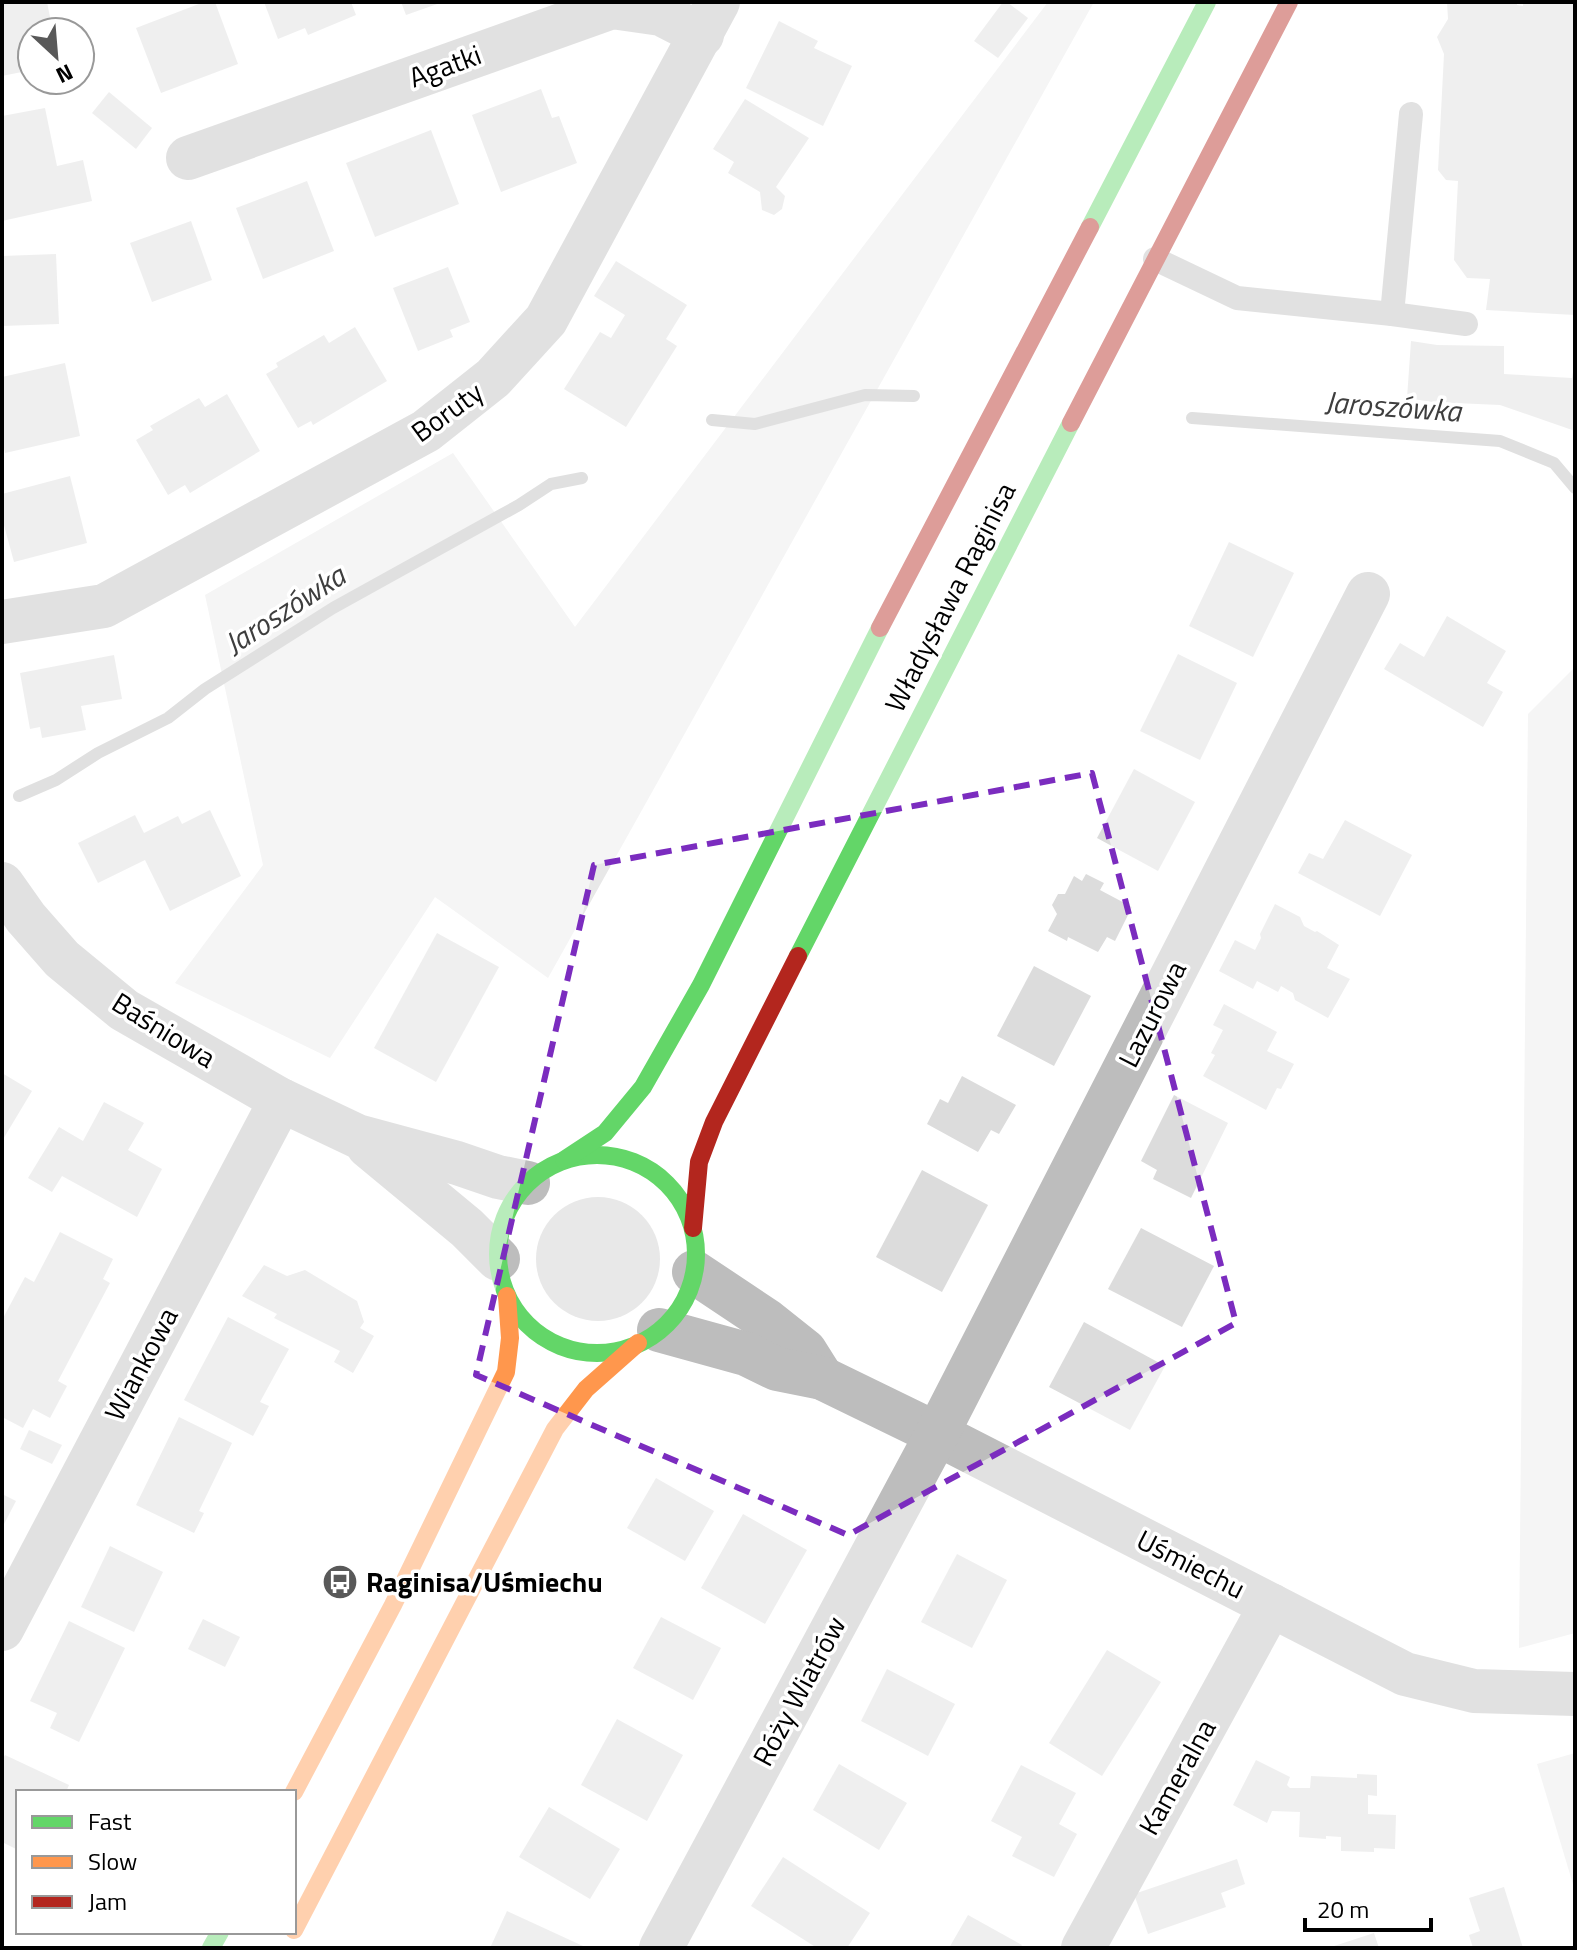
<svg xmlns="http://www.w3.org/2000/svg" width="1577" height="1950" font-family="'Titillium Web',sans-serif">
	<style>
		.green { fill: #e8e8e8 }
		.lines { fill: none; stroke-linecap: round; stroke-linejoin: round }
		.stream { stroke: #bababa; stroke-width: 12 }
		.building { fill: #dcdcdc }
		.lane { stroke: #bdbdbd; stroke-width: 24 }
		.street { stroke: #bdbdbd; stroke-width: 44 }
		.fast { stroke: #63d668; stroke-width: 18 }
		.slow { stroke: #ff974d; stroke-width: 18 }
		.jam { stroke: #b3261e; stroke-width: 18 }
		.marked { fill: none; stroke: #7b2cbf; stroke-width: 6; stroke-dasharray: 16 10; stroke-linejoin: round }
		.labels { text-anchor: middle; stroke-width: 7; stroke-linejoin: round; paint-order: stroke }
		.street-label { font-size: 28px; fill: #000; stroke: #fff }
		.poi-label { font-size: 28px; font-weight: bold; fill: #000; stroke: #fff; text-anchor: start }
		.water-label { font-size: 30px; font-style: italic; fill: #3e3e3e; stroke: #fff }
	</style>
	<rect width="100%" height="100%" fill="#fff"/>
	<g class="green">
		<path d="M1048,2H1094L548,978L435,897L330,1058L175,983L263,865L205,595L453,453L575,627Z"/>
		<path d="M1575,667V1633L1519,1648L1528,714Z"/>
		<circle cx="598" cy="1259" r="62"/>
		<path d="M1575,1753V1891L1537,1764Z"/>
	</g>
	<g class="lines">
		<g class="stream">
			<path d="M1192,418L1500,441L1554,463L1575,488"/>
			<path d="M712,420L755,424L865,395L914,396"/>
			<path d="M19,796L56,780L98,753L168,718L205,689L333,608L519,505L551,484L582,478"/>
		</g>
	</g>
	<g class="building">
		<path d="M2,2H47L53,32H32V70L2,76Z"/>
		<path d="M204,2H215L238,64L161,93L136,28Z"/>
		<path d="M264,2H351L356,15L308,35L305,28L278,39Z"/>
		<path d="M401,2H443L406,15Z"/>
		<path d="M1003,2H1007L1028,18L998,58L974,41Z"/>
		<path d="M1447,2H1517V5L1523,6V2H1575V315L1486,310L1490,279L1467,278L1454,260L1458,181L1446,180L1438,170L1444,54L1437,37L1448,19Z"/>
		<path d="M779,21L818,41L814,48L852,66L823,126L746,88Z"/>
		<path d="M541,89L552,118L559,116L577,163L501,192L472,115Z"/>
		<path d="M109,92L152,128L136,149L92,113Z"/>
		<path d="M745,99L809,138L776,187L785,196L782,209L774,215L762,210L760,192L728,173L734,162L713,149Z"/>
		<path d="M45,108L57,166L83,160L92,201L2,221V116Z"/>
		<path d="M431,130L459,204L375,237L346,163Z"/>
		<path d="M307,181L334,251L263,279L236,208Z"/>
		<path d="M191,221L212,280L152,302L130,243Z"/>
		<path d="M56,254L59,324L2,326V256Z"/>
		<path d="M616,261L687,305L666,339L677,346L626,427L564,389L600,332L611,338L625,315L594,296Z"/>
		<path d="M448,267L470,322L450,330L453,337L418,351L393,288Z"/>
		<path d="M355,327L387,381L313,425L311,421L298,428L266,374L278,367L276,363L324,335L329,343Z"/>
		<path d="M1411,341L1437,345L1504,346V374L1572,378L1573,372H1575V431L1500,405L1432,402L1407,398Z"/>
		<path d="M65,363L80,436L5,453L2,438V377Z"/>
		<path d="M227,394L260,451L190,493L185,485L168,495L136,440L153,430L150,426L199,398L205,407Z"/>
		<path d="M70,476L87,543L14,562L2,518V494Z"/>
		<path d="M1229,542L1294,573L1253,657L1189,626Z"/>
		<path d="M1447,616L1506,651L1487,683L1503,692L1483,727L1384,669L1400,643L1424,657Z"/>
		<path d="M1178,654L1237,683L1200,760L1140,731Z"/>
		<path d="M114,655L122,699L81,706L86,730L42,738L40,727L30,729L20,673Z"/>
		<path d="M1134,769L1195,802L1158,871L1097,838Z"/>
		<path d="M210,810L241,876L170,911L145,860L98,883L78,843L135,815L144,833L178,816L182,824Z"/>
		<path d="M1345,820L1412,855L1380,916L1298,873L1309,853L1323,859Z"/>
		<path d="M1086,874L1104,883L1100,890L1132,907L1115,941L1107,937L1098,952L1068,937L1067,941L1048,931L1057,914L1052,905L1058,894H1065L1074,876L1082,881Z"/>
		<path d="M1275,904L1300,917L1304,926L1315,932L1317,931L1339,945L1327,968L1350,979L1328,1018L1295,1000L1293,993L1281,986L1278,992L1257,981L1253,989L1219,971L1235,940L1255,950L1261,938L1260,934Z"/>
		<path d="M437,933L499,967L436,1082L374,1048Z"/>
		<path d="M1034,966L1091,996L1054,1066L997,1036Z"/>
		<path d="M1224,1004L1277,1032L1267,1051L1294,1064L1281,1089L1277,1088L1266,1110L1203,1076L1215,1055L1211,1053L1223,1030L1213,1025Z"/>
		<path d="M2,1073L32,1091L2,1141Z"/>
		<path d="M962,1076L1016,1105L999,1134L991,1130L978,1152L927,1124L940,1099L948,1103Z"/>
		<path d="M1174,1095L1228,1123L1191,1198L1153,1179L1157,1170L1141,1161Z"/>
		<path d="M104,1102L144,1123L128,1150L162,1169L137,1217L62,1176L52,1192L28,1178L59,1127L83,1141Z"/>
		<path d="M922,1170L988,1205L942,1292L876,1257Z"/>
		<path d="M1141,1228L1214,1266L1182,1327L1108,1289Z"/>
		<path d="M60,1232L113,1259L103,1279L110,1283L58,1381L67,1386L50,1418L33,1409L23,1428L2,1417V1320L25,1277L34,1282Z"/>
		<path d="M264,1265L287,1276L305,1270L357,1301L364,1322L360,1328L374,1336L353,1373L334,1362L340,1351L274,1318L277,1314L242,1296Z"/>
		<path d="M228,1317L289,1349L260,1402L269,1406L253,1436L184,1400Z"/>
		<path d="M1084,1322L1165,1366L1130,1430L1049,1387Z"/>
		<path d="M179,1417L232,1443L199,1511L204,1513L194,1533L136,1505Z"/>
		<path d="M29,1430L62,1445L52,1464L20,1449Z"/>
		<path d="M656,1478L714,1511L685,1561L627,1528Z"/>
		<path d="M2,1494L16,1501L2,1528Z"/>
		<path d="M743,1514L807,1550L765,1624L701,1588Z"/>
		<path d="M110,1546L163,1572L134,1632L81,1607Z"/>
		<path d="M957,1554L1007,1580L972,1648L921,1622Z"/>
		<path d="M661,1617L721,1648L693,1700L633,1668Z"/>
		<path d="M203,1619L240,1637L225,1667L188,1649Z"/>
		<path d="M69,1621L125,1648L79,1742L50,1728L57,1713L30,1701Z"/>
		<path d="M1107,1650L1161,1682L1102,1776L1049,1743Z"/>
		<path d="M887,1669L955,1704L928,1756L861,1721Z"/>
		<path d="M617,1719L683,1755L647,1821L581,1785Z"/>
		<path d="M5,1755L69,1785L66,1792H18V1850L2,1842V1760Z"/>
		<path d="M1256,1760L1290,1777L1287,1785L1290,1788H1310L1311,1776L1357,1778V1774L1377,1775V1796L1368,1795V1814L1396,1815L1395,1849L1374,1848V1852L1341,1851V1837L1326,1836V1839L1299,1837L1300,1812L1272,1811L1267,1823L1233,1805Z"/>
		<path d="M839,1764L907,1803L879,1850L813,1810Z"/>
		<path d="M1021,1765L1076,1793L1059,1824L1077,1834L1054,1877L1012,1856L1022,1837L991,1821Z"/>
		<path d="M549,1807L620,1849L590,1899L519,1857Z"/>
		<path d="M783,1857L870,1913L847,1948H817L751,1906Z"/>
		<path d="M1237,1859L1245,1884L1221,1893L1226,1907L1148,1934L1134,1894Z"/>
		<path d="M1504,1887L1523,1948H1473L1469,1935L1480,1931L1469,1898Z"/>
		<path d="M507,1911L583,1946L582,1948H490Z"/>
		<path d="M968,1915L1022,1945L1020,1948H949Z"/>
		<path d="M1374,1933L1379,1948H1331V1947Z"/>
	</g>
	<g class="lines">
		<g class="lane">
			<path d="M1155,259L1237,298L1392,314L1466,324"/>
			<path d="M1392,314L1411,114"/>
		</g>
		<g class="street">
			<path d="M188,158L612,7L661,14L702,35"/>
			<path d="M2,622L104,606L426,431L493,378L546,320L718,2"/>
			<path d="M2,884L26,918L62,959L124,1010L281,1100L357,1136L457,1163L498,1177L528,1183"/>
			<path d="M368,1146L467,1228L498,1259"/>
			<path d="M694,1272L766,1320L805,1351L822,1378"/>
			<path d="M659,1330L746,1354L777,1369L822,1378L937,1434L1405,1674L1474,1691L1575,1694"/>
			<path d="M2,1629L281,1100"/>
			<path d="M661,1948L937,1434L1368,594"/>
			<path d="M1083,1948L1271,1605"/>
		</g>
		<g class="fast">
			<path d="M1090,227L1207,2"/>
			<path d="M798,956L1071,423"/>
			<circle cx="597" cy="1254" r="99"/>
			<path d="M564,1160L605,1133L643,1087L701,985L880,628"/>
			<path d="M211,1948L220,1932"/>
		</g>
		<g class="slow">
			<path d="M294,1792L393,1605L506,1372L510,1338L507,1296"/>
			<path d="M294,1930L555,1429L586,1389L638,1343"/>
		</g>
		<g class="jam">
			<path d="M1071,423L1289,2"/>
			<path d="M880,628L1090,227"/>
			<path d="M693,1228L699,1162L714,1122L798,956"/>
		</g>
	</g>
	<path d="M0 0H1577V1950H0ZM1092,773L1236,1323L848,1535L476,1375L594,865Z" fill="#fff" fill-opacity=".55" fill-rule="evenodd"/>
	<path class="marked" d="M1092,773L1236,1323L848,1535L476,1375L594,865Z"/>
	<defs>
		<symbol id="bus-disc" viewBox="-11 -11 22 22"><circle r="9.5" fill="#595959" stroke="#fff"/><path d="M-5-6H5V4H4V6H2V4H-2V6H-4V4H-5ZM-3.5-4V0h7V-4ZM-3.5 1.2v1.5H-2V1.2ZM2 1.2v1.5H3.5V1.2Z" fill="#fff"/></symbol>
	</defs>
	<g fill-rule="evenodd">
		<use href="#bus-disc" x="320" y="1562" width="40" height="40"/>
	</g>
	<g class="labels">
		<g class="street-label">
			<text transform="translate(445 66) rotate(-20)" y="10">Agatki</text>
			<text transform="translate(447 412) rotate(-36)" y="10">Boruty</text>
			<text transform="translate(950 597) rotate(-63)" y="10">Władysława Raginisa</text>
			<text transform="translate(1152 1014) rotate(-63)" y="10">Lazurowa</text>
			<text transform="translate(164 1030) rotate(32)" y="10">Baśniowa</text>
			<text transform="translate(141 1364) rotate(-62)" y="10">Wiankowa</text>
			<text transform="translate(1191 1564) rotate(27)" y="10">Uśmiechu</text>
			<text transform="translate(799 1691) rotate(-62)" y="10">Róży Wiatrów</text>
			<text transform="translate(1177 1777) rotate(-61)" y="10">Kameralna</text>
		</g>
		<g class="poi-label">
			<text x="366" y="1592">Raginisa/Uśmiechu</text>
		</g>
		<g class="water-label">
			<text transform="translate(1393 407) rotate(4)" y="10">Jaroszówka</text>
			<text transform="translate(285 610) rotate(-33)" y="10">Jaroszówka</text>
		</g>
	</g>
	<rect width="1577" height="1950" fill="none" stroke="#000000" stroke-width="8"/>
	<rect x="16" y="1790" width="280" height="144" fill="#ffffff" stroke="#999999" stroke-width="2"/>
	<rect x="32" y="1816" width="40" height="12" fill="#63d668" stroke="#999999" stroke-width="2"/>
	<text x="88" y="1830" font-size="24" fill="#000000">Fast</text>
	<rect x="32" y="1856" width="40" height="12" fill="#ff974d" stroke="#999999" stroke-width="2"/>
	<text x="88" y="1870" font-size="24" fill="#000000">Slow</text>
	<rect x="32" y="1896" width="40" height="12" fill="#b3261e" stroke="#999999" stroke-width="2"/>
	<text x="88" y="1910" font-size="24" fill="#000000">Jam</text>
	<g transform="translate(56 56) rotate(154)"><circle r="38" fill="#ffffff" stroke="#999999" stroke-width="2"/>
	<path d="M0-6L14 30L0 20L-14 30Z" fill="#595959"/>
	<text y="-12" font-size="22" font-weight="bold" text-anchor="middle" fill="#000000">N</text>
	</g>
	<path d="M1305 1918v12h126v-12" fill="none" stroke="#000000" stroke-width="4"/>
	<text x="1317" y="1918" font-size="24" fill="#000000" stroke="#ffffff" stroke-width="6" paint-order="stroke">20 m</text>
</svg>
